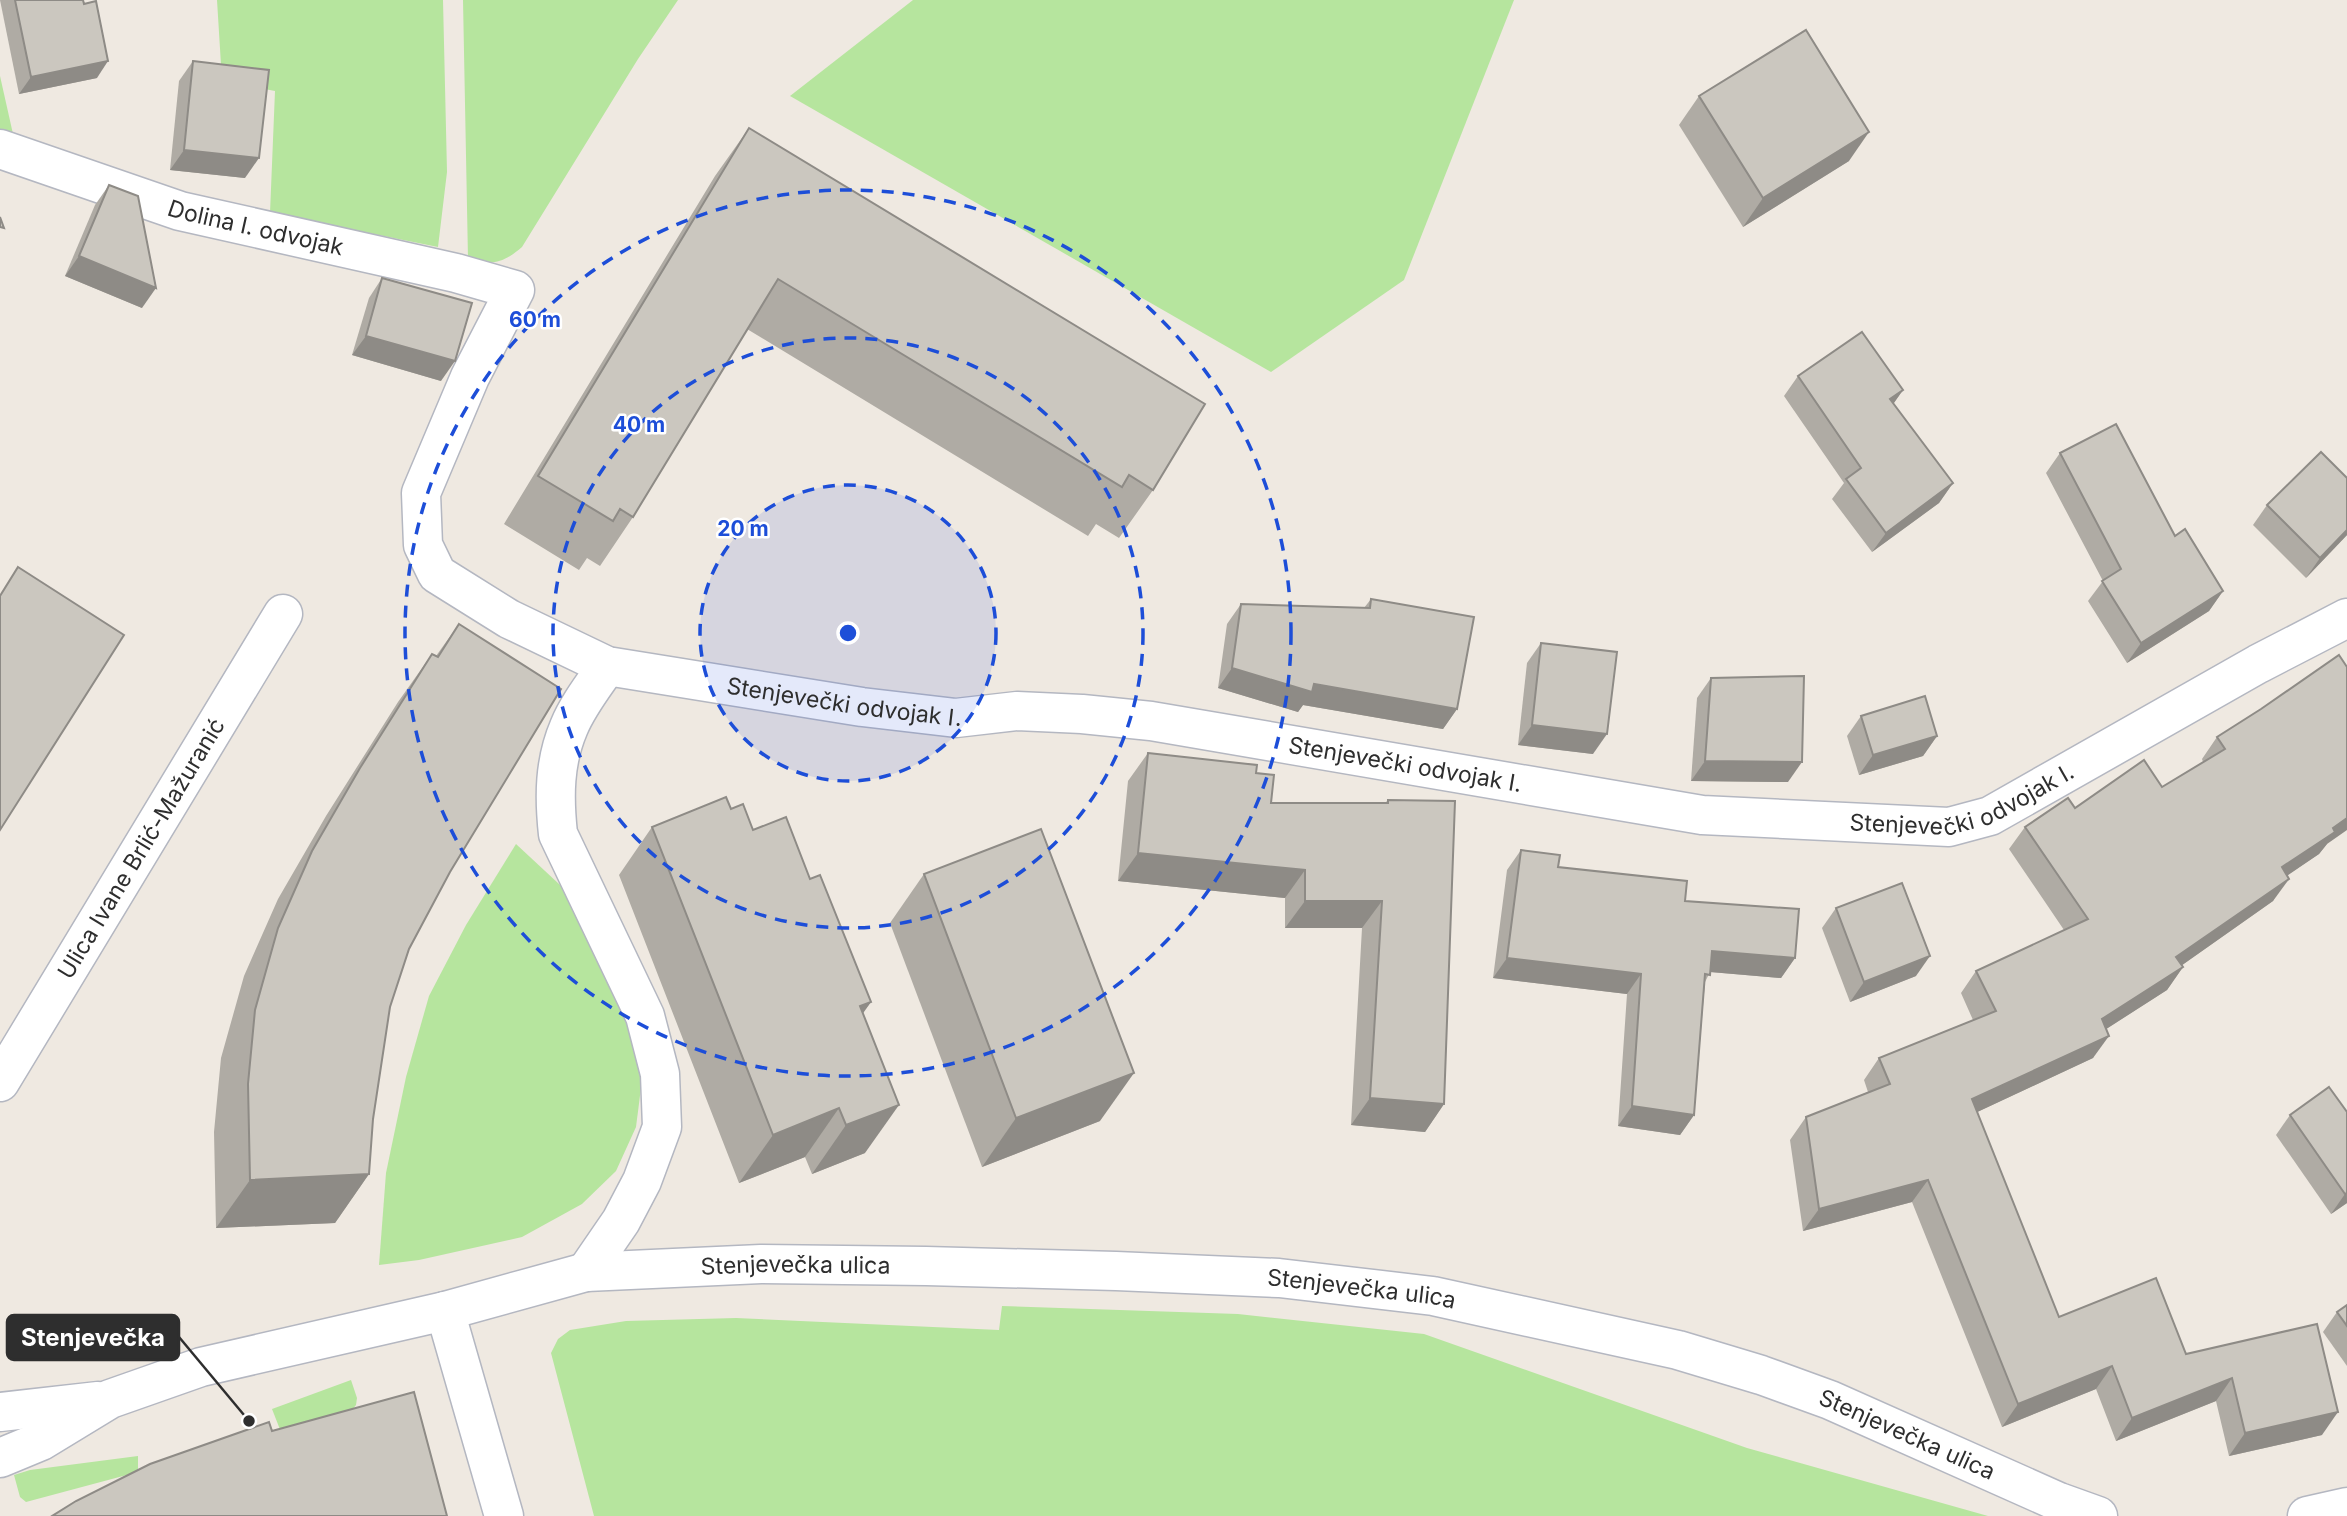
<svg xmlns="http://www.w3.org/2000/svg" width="2347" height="1516" font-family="Inter,sans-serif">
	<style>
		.green { fill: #b6e59e }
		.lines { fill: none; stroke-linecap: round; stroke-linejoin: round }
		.minor-casing { stroke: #b4b7c1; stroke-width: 41 }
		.minor { stroke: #fff; stroke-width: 38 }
		.wall { fill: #afaba4 }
		.shaded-wall { fill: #8e8b86 }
		.building { fill: #cbc7bf; stroke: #8e8b86; stroke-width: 2 }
		.ring { fill: none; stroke: #1d4ed8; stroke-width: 3.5; stroke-dasharray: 12 9 }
		.labels { text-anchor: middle; stroke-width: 5; stroke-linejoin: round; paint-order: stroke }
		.street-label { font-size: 23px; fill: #2e2e2e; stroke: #fff }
		.centre { fill: #1d4ed8; stroke: #fff; stroke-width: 3.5 }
		.ring-label { font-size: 21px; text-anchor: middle; font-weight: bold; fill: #1d4ed8; stroke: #fff; stroke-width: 5; stroke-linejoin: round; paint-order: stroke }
		.leader { fill: none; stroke: #2e2e2e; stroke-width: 2.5 }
		.callout-dot { fill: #2e2e2e; stroke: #fff; stroke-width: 2.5 }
		.callout { fill: #2e2e2e; stroke: #2e2e2e; stroke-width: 2.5 }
		.callout-label { font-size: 24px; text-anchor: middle; font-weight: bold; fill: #fff }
	</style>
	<rect width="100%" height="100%" fill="#efe9e1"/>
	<g class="green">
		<path d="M217,0H443L447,172L438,247L270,213L275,91L222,81Z"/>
		<path d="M463,0H678L638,59L522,247C502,264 493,265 468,259Z"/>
		<path d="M913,0H1514L1404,280L1271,372L790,96Z"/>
		<path d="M0,76L13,134L0,129Z"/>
		<path d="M516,844L573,897L624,1014L642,1080L636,1127L616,1171L582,1204L522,1237L419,1260L379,1265L386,1173L406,1077L429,996L466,925Z"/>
		<path d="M1002,1306L1238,1314L1424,1334L1747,1448L1988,1516H594L551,1353L558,1339L570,1330L626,1321L736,1318L999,1330Z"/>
		<path d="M351,1380L357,1398L356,1405L347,1416L281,1432L272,1409Z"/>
		<path d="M138,1456V1472L26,1502L20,1497L14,1475L30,1470Z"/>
	</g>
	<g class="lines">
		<defs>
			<g id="minor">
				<path id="s1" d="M0,149L180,211L456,273L515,290L470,377L421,493L423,545L437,574L509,619L607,666L862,707L956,718L1017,711L1082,714L1151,721L1702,815L1949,827L1990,816L2258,664L2347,618"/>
				<path id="s2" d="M0,1082L283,614"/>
				<path d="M586,1272L621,1221L642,1181L662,1127L660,1074L645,1016L558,834C554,797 554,762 569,727C578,705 594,685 607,666"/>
				<path d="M445,1311L504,1516"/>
				<path d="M0,1412L98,1401"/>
				<path id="s3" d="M0,1458L41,1441L110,1399L201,1367L445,1311L586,1272L761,1264L926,1266L1116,1271L1279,1278L1433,1296L1678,1350L1761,1375L1830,1400L2059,1502L2098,1516"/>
				<path d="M2307,1516L2347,1507"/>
			</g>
		</defs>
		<use href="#minor" class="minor-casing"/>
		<use href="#minor" class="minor"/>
	</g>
	<g class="wall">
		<path d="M0,0H83L97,78L19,94Z"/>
		<path d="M193,61L245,178L170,170L179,81Z"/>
		<path d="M1699,96L1849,161L1743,227L1679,125Z"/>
		<path d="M749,128L1153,490L1119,538L1096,524L1088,536L747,329L633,517L600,566L587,558L579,570L504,524L715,176Z"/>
		<path d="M109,185L142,308L65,276L95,205Z"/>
		<path d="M382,278L441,381L352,355L369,298Z"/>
		<path d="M1798,376L1903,390L1893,404L1953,483L1939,503L1872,552L1832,499L1844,483L1784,396Z"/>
		<path d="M2060,453L2175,536L2223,591L2209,611L2127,663L2088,601L2103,581L2046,473Z"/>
		<path d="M2347,478V535L2306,578L2253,525L2267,505Z"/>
		<path d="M1371,599L1457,709L1443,729L1303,705L1298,712L1218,688L1227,624L1241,604L1364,608Z"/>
		<path d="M459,624L450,872L409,949L390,1007L373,1119L369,1174L335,1223L216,1228L214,1132L221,1058L244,976L278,899L326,816L398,702L432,654L436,656Z"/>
		<path d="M1541,643L1593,754L1518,745L1527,663Z"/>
		<path d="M1711,678L1788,782L1691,781L1697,698Z"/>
		<path d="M1861,716L1937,736L1923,756L1859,775L1847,736Z"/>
		<path d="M2217,737L2327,844L2319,854L2287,875L2273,901L2182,965L2183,967L2167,990L2106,1029L2093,1058L1977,1112L2059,1317L2186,1354L2317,1324L2322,1435L2229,1456L2216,1401L2116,1441L2096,1389L2002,1427L1912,1202L1803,1231L1790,1140L1806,1117L1868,1092L1864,1080L1879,1058L1973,1020L1961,993L1976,971L2064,930L2009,849L2025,827L2075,808L2162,787L2203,762L2202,759Z"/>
		<path d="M1148,753L1256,773L1271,803H1385L1388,800L1444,1104L1425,1132L1351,1125L1362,928H1285V898L1118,881L1128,781Z"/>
		<path d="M731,809L810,879L871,1002L862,1013L865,1153L812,1174L805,1157L739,1183L619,875L652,827Z"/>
		<path d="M1521,850L1558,867L1685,901L1795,958L1781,978L1710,972L1705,982L1694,1115L1680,1135L1618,1126L1627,994L1493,978L1507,870Z"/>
		<path d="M924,874L1100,1121L982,1167L890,923Z"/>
		<path d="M1836,908L1916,976L1850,1002L1822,928Z"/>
		<path d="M2329,1087L2347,1203L2331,1214L2276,1135L2290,1115Z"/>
		<path d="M2347,1305V1366L2323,1332L2337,1312Z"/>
	</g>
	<g class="shaded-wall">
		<path d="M108,61L97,78L19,94L31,77Z"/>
		<path d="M1869,132L1849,161L1743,227L1763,198Z"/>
		<path d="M184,150L259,158L245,178L170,170Z"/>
		<path d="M79,256L156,288L142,308L65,276Z"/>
		<path d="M366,336L455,361L441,381L352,355Z"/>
		<path d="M1903,390L1889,410L1890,399Z"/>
		<path d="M1953,483L1939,503L1872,552L1886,533Z"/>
		<path d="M2347,530V535L2306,578L2320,558Z"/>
		<path d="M2223,591L2209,611L2127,663L2141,643Z"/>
		<path d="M1232,668L1314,684L1457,709L1443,729L1303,705L1298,712L1218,688Z"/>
		<path d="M1532,725L1607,734L1593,754L1518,745Z"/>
		<path d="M1937,736L1923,756L1859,775L1873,755Z"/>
		<path d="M1705,761L1802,762L1788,782L1691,781Z"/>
		<path d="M2347,818V830L2327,844L2319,854L2266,890L2282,867Z"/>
		<path d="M1138,853L1305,870L1285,898L1118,881Z"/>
		<path d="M2289,879L2273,901L2161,980L2176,957Z"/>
		<path d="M1305,901H1382L1362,928H1285Z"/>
		<path d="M1712,951L1795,958L1781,978L1699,971Z"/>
		<path d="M1930,956L1916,976L1850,1002L1864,982Z"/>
		<path d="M1507,958L1641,974L1627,994L1493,978Z"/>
		<path d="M2183,967L2167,990L2086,1042L2102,1019Z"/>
		<path d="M871,1002L837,1050L860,1006Z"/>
		<path d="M2109,1036L2093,1058L1956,1122L1972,1099Z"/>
		<path d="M1134,1073L1100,1121L982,1167L1016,1118Z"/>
		<path d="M1370,1098L1444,1104L1425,1132L1351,1125Z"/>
		<path d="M899,1105L865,1153L812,1174L846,1125Z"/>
		<path d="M1632,1106L1694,1115L1680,1135L1618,1126Z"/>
		<path d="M839,1108L805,1157L739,1183L773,1135Z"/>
		<path d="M369,1174L335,1223L216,1228L250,1180Z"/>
		<path d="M1928,1180L1912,1202L1803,1231L1819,1209Z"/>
		<path d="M2347,1193V1203L2331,1214L2345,1194Z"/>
		<path d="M2112,1366L2096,1389L2002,1427L2018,1404Z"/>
		<path d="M2232,1378L2216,1401L2116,1441L2132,1418Z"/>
		<path d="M2338,1412L2322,1435L2229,1456L2245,1433Z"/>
	</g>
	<g class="building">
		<path d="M15,0H83L84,4L96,1L108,61L31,77Z"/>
		<path d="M1806,30L1869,132L1763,198L1699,96Z"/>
		<path d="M193,61L269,70L259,158L184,150Z"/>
		<path d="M749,128L1205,404L1153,490L1129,475L1122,487L778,279L633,517L620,509L613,521L538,476Z"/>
		<path d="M109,185L138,196L156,288L79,256Z"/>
		<path d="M0,217L4,228L0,227Z"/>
		<path d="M382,278L472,303L455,361L366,336Z"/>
		<path d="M1862,332L1903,390L1890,399L1953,483L1886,533L1846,479L1861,468L1798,376Z"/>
		<path d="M2116,424L2175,536L2185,529L2223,591L2141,643L2102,581L2121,569L2060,453Z"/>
		<path d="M2321,452L2347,478V530L2320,558L2267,505Z"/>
		<path d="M18,567L124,635L0,830V596Z"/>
		<path d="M1371,599L1474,617L1457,709L1314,684L1312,692L1232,668L1241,604L1370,608Z"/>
		<path d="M459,624L561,689L450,872L409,949L390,1007L373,1119L369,1174L250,1180L248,1084L255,1010L278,928L312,851L360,768L432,654L438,657Z"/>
		<path d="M1541,643L1617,652L1607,734L1532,725Z"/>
		<path d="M2339,655L2347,667V818L2333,828L2335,832L2282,867L2289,879L2176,957L2183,967L2102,1019L2109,1036L1972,1099L2059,1317L2156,1278L2186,1354L2317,1324L2338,1412L2245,1433L2232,1378L2132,1418L2112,1366L2018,1404L1928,1180L1819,1209L1806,1117L1890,1084L1879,1058L1996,1011L1976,971L2088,919L2025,827L2068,798L2075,808L2144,760L2162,787L2225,749L2217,737L2261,709Z"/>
		<path d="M1804,676L1802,762L1705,761L1711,678Z"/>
		<path d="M1925,696L1937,736L1873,755L1861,716Z"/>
		<path d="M1148,753L1257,765L1256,773L1274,775L1271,803H1388V800L1455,801L1444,1104L1370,1098L1382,901H1305V870L1138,853Z"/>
		<path d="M726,797L731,809L743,804L753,830L786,817L810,879L820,875L871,1002L860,1006L899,1105L846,1125L839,1108L773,1135L652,827Z"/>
		<path d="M1041,829L1134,1073L1016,1118L924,874Z"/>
		<path d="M1521,850L1560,855L1558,867L1687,881L1685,901L1799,909L1795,958L1712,951L1710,975L1705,974L1694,1115L1632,1106L1641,974L1507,958Z"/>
		<path d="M1902,883L1930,956L1864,982L1836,908Z"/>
		<path d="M2329,1087L2347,1112V1193L2345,1194L2290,1115Z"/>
		<path d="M2347,1305V1326L2337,1312Z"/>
		<path d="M414,1392L447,1516H52L76,1501L150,1464L269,1422L272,1431Z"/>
	</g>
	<circle cx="848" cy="633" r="148" fill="#1d4ed8" fill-opacity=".12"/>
	<g class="ring">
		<circle cx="848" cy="633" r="148"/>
		<circle cx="848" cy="633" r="295"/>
		<circle cx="848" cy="633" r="443"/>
	</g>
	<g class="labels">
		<g class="street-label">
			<text dy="8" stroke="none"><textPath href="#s1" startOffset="268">Dolina I. odvojak</textPath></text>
			<text dy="8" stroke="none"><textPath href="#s1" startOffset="1276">Stenjevečki odvojak I.</textPath></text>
			<text dy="8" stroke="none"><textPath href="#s1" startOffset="1843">Stenjevečki odvojak I.</textPath></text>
			<text dy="8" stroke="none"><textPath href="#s1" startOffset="2410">Stenjevečki odvojak I.</textPath></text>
			<text dy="8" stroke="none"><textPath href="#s2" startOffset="273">Ulica Ivane Brlić-Mažuranić</textPath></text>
			<text dy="8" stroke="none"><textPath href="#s3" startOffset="828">Stenjevečka ulica</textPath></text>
			<text dy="8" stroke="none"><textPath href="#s3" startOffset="1395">Stenjevečka ulica</textPath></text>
			<text dy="8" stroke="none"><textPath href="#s3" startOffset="1962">Stenjevečka ulica</textPath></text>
		</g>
	</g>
	<circle cx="848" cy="633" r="10" class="centre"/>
	<g class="ring-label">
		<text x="535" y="327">60 m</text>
		<text x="639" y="432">40 m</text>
		<text x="743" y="536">20 m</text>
	</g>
	<path class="leader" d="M249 1421L179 1337"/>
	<circle class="callout-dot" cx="249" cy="1421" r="7"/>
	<rect class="callout" x="7" y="1315" width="172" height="45" rx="7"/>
	<g class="callout-label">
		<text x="93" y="1346">Stenjevečka</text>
	</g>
</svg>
